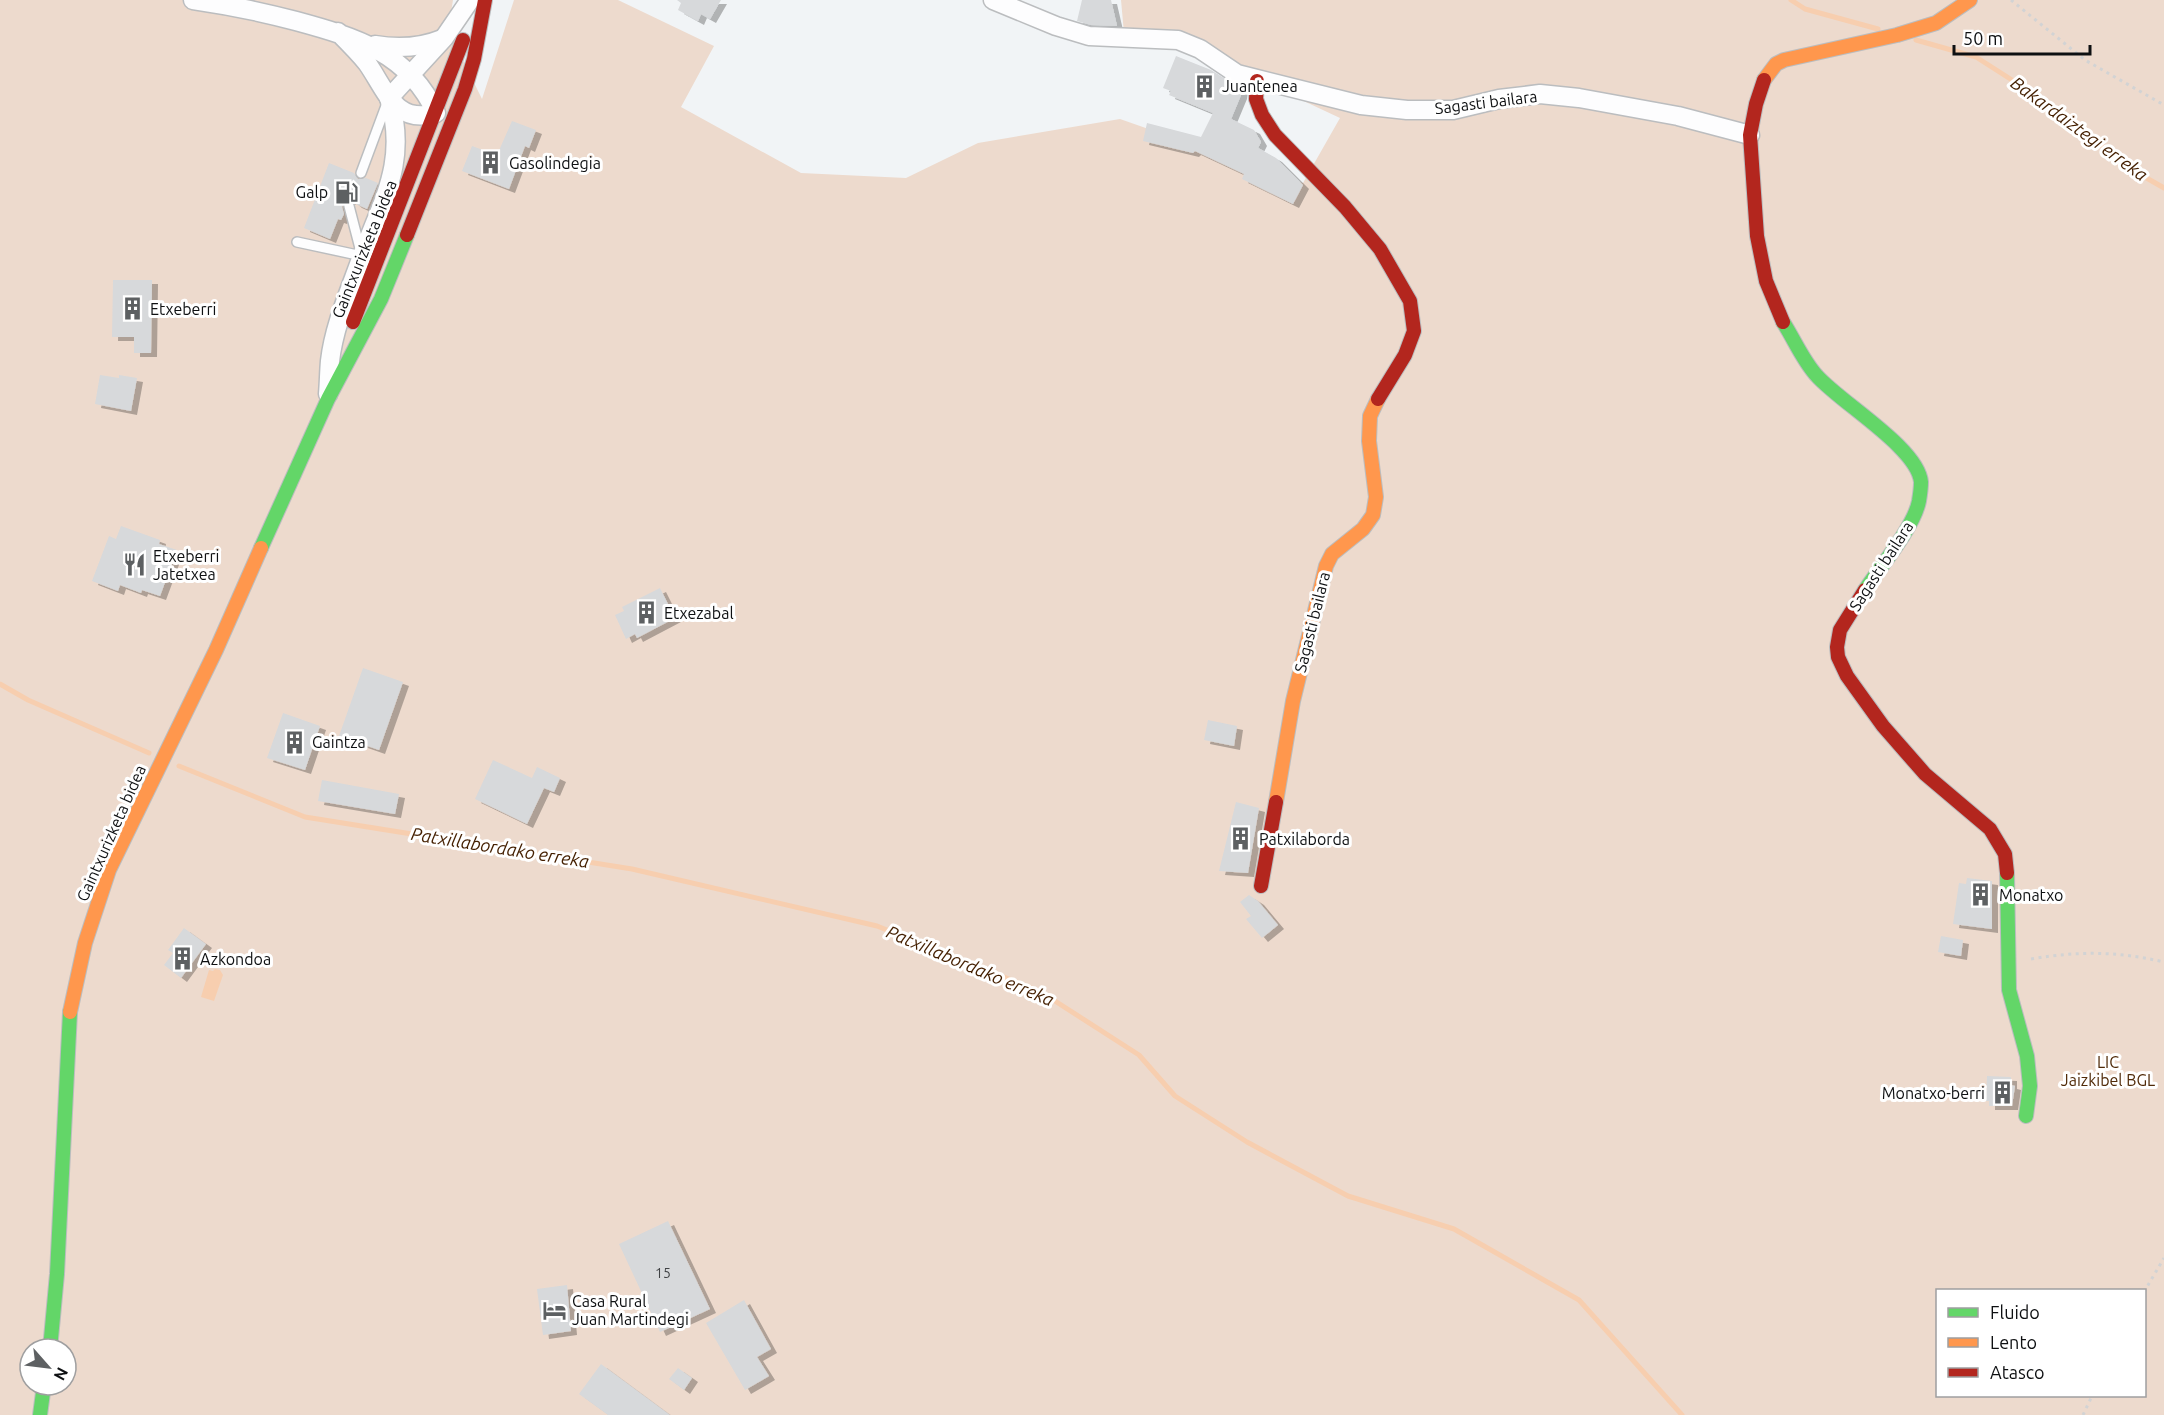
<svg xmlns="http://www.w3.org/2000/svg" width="2164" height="1415" font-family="Ubuntu,sans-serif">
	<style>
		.green { fill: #eddacd; fill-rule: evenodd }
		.water { fill: #f7ceaf }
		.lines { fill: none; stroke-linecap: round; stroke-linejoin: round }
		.stream { stroke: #f7ceaf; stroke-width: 5 }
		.building { fill: #d7d9db; filter: url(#shadow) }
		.lane-casing { stroke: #bbbdbf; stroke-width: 12 }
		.street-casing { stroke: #bbbdbf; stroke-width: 21 }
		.fast-casing { stroke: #bbbdbf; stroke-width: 16 }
		.slow-casing { stroke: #bbbdbf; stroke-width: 16 }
		.jam-casing { stroke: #bbbdbf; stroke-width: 16 }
		.path { stroke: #d2d3d4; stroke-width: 3; stroke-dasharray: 3 4.5; stroke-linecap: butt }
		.lane { stroke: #fdfdfe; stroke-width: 9 }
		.street { stroke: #fdfdfe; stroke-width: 18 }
		.fast { stroke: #63d668; stroke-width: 14 }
		.slow { stroke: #ff974d; stroke-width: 14 }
		.jam { stroke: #b3261e; stroke-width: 14 }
		.labels { text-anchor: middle; stroke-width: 6; stroke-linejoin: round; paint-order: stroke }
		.number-label { font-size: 14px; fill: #404244 }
		.poi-label { font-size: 16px; fill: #0e1012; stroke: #fff; text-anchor: start }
		.street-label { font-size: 16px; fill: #0e1012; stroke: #fff }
		.park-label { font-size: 16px; fill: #502a08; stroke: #fff }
		.water-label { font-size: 18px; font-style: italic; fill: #441f00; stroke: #fff }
	</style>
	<defs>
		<filter id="shadow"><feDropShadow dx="6" dy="4" stdDeviation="0" flood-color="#0004"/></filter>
	</defs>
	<rect width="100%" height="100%" fill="#f1f4f6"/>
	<path class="green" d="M0,0H453L448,30L482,99L514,0H618L714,46L681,107L801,173L906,178L978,143L1120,119L1303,183L1340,118L1231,67L1124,33L1121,0H2164V1415H0ZM1938,1290H2144V1396H1938ZM30,1349H66V1385H30Z"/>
	<path class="water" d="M215,969L220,970L223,975L214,1001L201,997L209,970L213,971Z"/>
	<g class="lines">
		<g class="stream">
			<path d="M1791,0L1805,9L1878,29"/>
			<path d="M1916,40L1976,57L2051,105L2129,168L2164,188"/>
			<path d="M0,684L28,700L149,753"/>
			<path d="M179,766L305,817L632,869L877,926L1041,992L1139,1055L1175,1096L1247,1142L1348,1196L1454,1229L1579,1300L1682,1415"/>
		</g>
	</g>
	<g class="building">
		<path d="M677,0H721L710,19L701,14L698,21L678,10L681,3Z"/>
		<path d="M1082,0H1111L1117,26L1091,25L1077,21Z"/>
		<path d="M1176,56L1211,70L1231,83L1242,87L1241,95L1231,119L1254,130L1261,142L1258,148L1276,158L1303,185L1293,204L1242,179L1244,174L1195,151L1193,153L1143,141L1147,123L1201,137L1213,113L1169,95L1171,91L1163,88Z"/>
		<path d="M512,121L536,130L529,148L525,146L509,189L462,171L472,146L497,155Z"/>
		<path d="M329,163L354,173L358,179L366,178L378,183L367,209L356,204L351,200L344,202L342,207L344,214L341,220L338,219L330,239L304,228Z"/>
		<path d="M113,280H152L151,353H134V337H112Z"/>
		<path d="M100,375L119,378V375L137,378L131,411L95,404Z"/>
		<path d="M121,526L160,540L159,544L177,550L160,596L142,590L141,593L120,585L118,591L92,581L109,536L116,539Z"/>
		<path d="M660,588L675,618L637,638L635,634L626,639L615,615L624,611L622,607Z"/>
		<path d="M363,668L403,682L379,750L339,736Z"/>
		<path d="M283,713L320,726L305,770L267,758Z"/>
		<path d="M1208,720L1237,726L1234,746L1204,740Z"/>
		<path d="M493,760L532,778L537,767L560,778L554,792L544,788L527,824L475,799Z"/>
		<path d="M322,780L399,794L395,814L318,801Z"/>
		<path d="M1236,802L1259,808L1248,873L1219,871Z"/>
		<path d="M1967,878L1992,881V929L1953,924L1959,883L1966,884Z"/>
		<path d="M1249,895L1258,901L1278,925L1262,938L1246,919L1251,916L1240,902Z"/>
		<path d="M184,928L206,944L181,978L164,965L173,953L168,950Z"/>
		<path d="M1941,936L1963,940L1961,956L1938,952Z"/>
		<path d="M1987,1076L2011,1077V1085L2015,1086L2012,1106H1989V1101H1986Z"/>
		<path d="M668,1221L710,1309L660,1332L619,1244Z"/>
		<path d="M567,1285L571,1331L543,1335L537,1289Z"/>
		<path d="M744,1300L771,1349L757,1357L769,1376L745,1390L706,1323Z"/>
		<path d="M601,1364L670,1415H608L579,1394Z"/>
		<path d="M678,1368L692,1378L684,1390L669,1379Z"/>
	</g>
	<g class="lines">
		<defs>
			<g id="lane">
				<path d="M361,173L387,103"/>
				<path d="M297,242L362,256L349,206"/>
			</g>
			<g id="street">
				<path d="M193,0C228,5 262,12 296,21C355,37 409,53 436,113C395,125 386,90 367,63C358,52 348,42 338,32"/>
				<path d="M993,0L1056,26L1089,36L1178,40L1200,49L1237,74L1361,105L1407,110H1453L1499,99L1540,94L1579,98L1678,116L1750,135"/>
				<path d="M375,45C399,49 420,48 442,39"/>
				<path d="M389,98L444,38L470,0"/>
				<path d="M328,394C329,383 329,372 330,361C334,326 350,290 362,256C383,199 408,161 389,98"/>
			</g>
			<g id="fast">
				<path d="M1783,322C1794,339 1803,361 1817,376C1841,403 1918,448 1921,482C1921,488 1920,495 1919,501C1914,527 1880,567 1865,590"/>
				<path d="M261,548L328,399L381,299L407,235"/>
				<path d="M2007,873L2009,990L2027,1056L2030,1086L2026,1116"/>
				<path d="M50,1349L57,1274L70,1012"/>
				<path d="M40,1415L44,1385"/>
			</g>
			<g id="slow">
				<path d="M1764,80L1776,64L1784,60L1897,35L1936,23L1970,0"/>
				<path d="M1276,802L1293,701L1326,566L1332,554L1363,529L1373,515L1376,497L1369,441L1370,416L1378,399"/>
				<path d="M70,1012L85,943L109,870L216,650L261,548"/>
			</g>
			<g id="jam">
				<path d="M1764,80L1756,104L1750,135L1757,236L1766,281L1783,322"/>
				<path d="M1257,81L1256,99L1262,115L1275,135L1345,207L1380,249L1410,301L1414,331L1405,355L1378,399"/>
				<path d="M407,235L465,89L474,59L485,0"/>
				<path d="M353,322L463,40"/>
				<path d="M1865,590L1840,630L1837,647L1838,657L1847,676L1883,726L1925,774L1990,829L2005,854L2007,873"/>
				<path d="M1261,886L1276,802"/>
			</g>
		</defs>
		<use href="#lane" class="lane-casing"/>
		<use href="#street" class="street-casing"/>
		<use href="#fast" class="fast-casing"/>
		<use href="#slow" class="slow-casing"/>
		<use href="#jam" class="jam-casing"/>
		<g class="path">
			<path d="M2011,0L2085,60L2164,105"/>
			<path d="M2031,959C2079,951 2116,951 2164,962"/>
			<path d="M2144,1292L2164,1258"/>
			<path d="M2083,1415L2092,1396"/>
		</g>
		<use href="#lane" class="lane"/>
		<use href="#street" class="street"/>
		<use href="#fast" class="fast"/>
		<use href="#slow" class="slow"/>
		<use href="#jam" class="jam"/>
	</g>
	<defs>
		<symbol id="building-bare" viewBox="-9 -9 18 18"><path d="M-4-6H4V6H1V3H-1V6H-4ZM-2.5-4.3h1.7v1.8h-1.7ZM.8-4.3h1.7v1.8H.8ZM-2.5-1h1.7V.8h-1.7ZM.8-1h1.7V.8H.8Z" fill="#5d6062" stroke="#fff" stroke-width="2.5" paint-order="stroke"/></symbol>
		<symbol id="fuel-bare" viewBox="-9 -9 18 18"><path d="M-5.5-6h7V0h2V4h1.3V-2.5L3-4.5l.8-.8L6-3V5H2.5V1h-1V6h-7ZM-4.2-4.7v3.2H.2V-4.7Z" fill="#5d6062" stroke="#fff" stroke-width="2.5" paint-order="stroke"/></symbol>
		<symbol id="restaurant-bare" viewBox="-9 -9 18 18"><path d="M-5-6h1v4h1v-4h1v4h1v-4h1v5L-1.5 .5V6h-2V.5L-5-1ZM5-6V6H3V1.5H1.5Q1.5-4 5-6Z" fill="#5d6062" stroke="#fff" stroke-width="2.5" paint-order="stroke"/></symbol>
		<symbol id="hotel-bare" viewBox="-9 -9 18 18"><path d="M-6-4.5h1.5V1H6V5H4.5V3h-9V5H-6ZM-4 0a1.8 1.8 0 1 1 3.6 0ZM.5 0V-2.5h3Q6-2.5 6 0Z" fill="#5d6062" stroke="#fff" stroke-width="2.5" paint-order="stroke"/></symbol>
	</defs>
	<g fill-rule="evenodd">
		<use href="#building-bare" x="1188" y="70" width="33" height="33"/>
		<use href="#building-bare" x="474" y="146" width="33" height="33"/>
		<use href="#fuel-bare" x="330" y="176" width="33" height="33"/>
		<use href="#building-bare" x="116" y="292" width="33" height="33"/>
		<use href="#restaurant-bare" x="118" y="548" width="33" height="33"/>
		<use href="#building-bare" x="630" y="596" width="33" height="33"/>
		<use href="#building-bare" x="278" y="726" width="33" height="33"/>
		<use href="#building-bare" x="1224" y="822" width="33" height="33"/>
		<use href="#building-bare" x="1964" y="878" width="33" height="33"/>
		<use href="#building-bare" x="166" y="942" width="33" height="33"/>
		<use href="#building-bare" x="1986" y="1076" width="33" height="33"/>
		<use href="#hotel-bare" x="538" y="1294" width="33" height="33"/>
	</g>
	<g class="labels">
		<g class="number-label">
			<text x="663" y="1278">15</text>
		</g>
		<g class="poi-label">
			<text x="1222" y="92">Juantenea</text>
			<text x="509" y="169">Gasolindegia</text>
			<text x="328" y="198" text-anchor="end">Galp</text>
			<text x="150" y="315">Etxeberri</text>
			<text x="153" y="562">Etxeberri<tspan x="153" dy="18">Jatetxea</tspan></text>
			<text x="664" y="619">Etxezabal</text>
			<text x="312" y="748">Gaintza</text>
			<text x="1259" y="845">Patxilaborda</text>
			<text x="1999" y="901">Monatxo</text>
			<text x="200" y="965">Azkondoa</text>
			<text x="1985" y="1099" text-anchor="end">Monatxo-berri</text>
			<text x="572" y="1307">Casa Rural<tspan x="572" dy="18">Juan Martindegi</tspan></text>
		</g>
		<g class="street-label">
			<text transform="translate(1486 102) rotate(-7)" y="6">Sagasti bailara</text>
			<text transform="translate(364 249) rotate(-68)" y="6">Gaintxurizketa bidea</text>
			<text transform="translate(1881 566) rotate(-57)" y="6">Sagasti bailara</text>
			<text transform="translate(1312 622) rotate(-76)" y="6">Sagasti bailara</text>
			<text transform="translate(111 833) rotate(-66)" y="6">Gaintxurizketa bidea</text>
		</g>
		<g class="park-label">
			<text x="2108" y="1068">LIC<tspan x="2108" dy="18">Jaizkibel BGL</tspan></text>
		</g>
		<g class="water-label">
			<text transform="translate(2079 129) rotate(36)" y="6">Bakardaiztegi erreka</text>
			<text transform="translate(500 848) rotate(9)" y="6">Patxillabordako erreka</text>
			<text transform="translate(970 966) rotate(23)" y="6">Patxillabordako erreka</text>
		</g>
	</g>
	<rect x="1936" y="1289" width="210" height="108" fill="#ffffff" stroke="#9f9fa0" stroke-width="1.5"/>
	<rect x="1948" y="1308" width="30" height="9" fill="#63d668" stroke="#9f9fa0" stroke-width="1.5"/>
	<text x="1990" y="1319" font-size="18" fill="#0e1012">Fluido</text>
	<rect x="1948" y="1338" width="30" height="9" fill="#ff974d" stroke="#9f9fa0" stroke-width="1.5"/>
	<text x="1990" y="1349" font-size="18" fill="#0e1012">Lento</text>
	<rect x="1948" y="1368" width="30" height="9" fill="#b3261e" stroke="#9f9fa0" stroke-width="1.5"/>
	<text x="1990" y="1379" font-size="18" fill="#0e1012">Atasco</text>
	<g transform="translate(48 1367) rotate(118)"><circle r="28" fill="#ffffff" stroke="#9f9fa0" stroke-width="1.5"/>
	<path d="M0-4.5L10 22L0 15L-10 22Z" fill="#5d6062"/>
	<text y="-9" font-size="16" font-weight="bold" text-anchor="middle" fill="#0e1012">N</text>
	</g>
	<path d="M1954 45v9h136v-9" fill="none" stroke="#0e1012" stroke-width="3"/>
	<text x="1963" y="45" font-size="18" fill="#0e1012" stroke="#ffffff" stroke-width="4.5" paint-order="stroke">50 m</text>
</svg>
